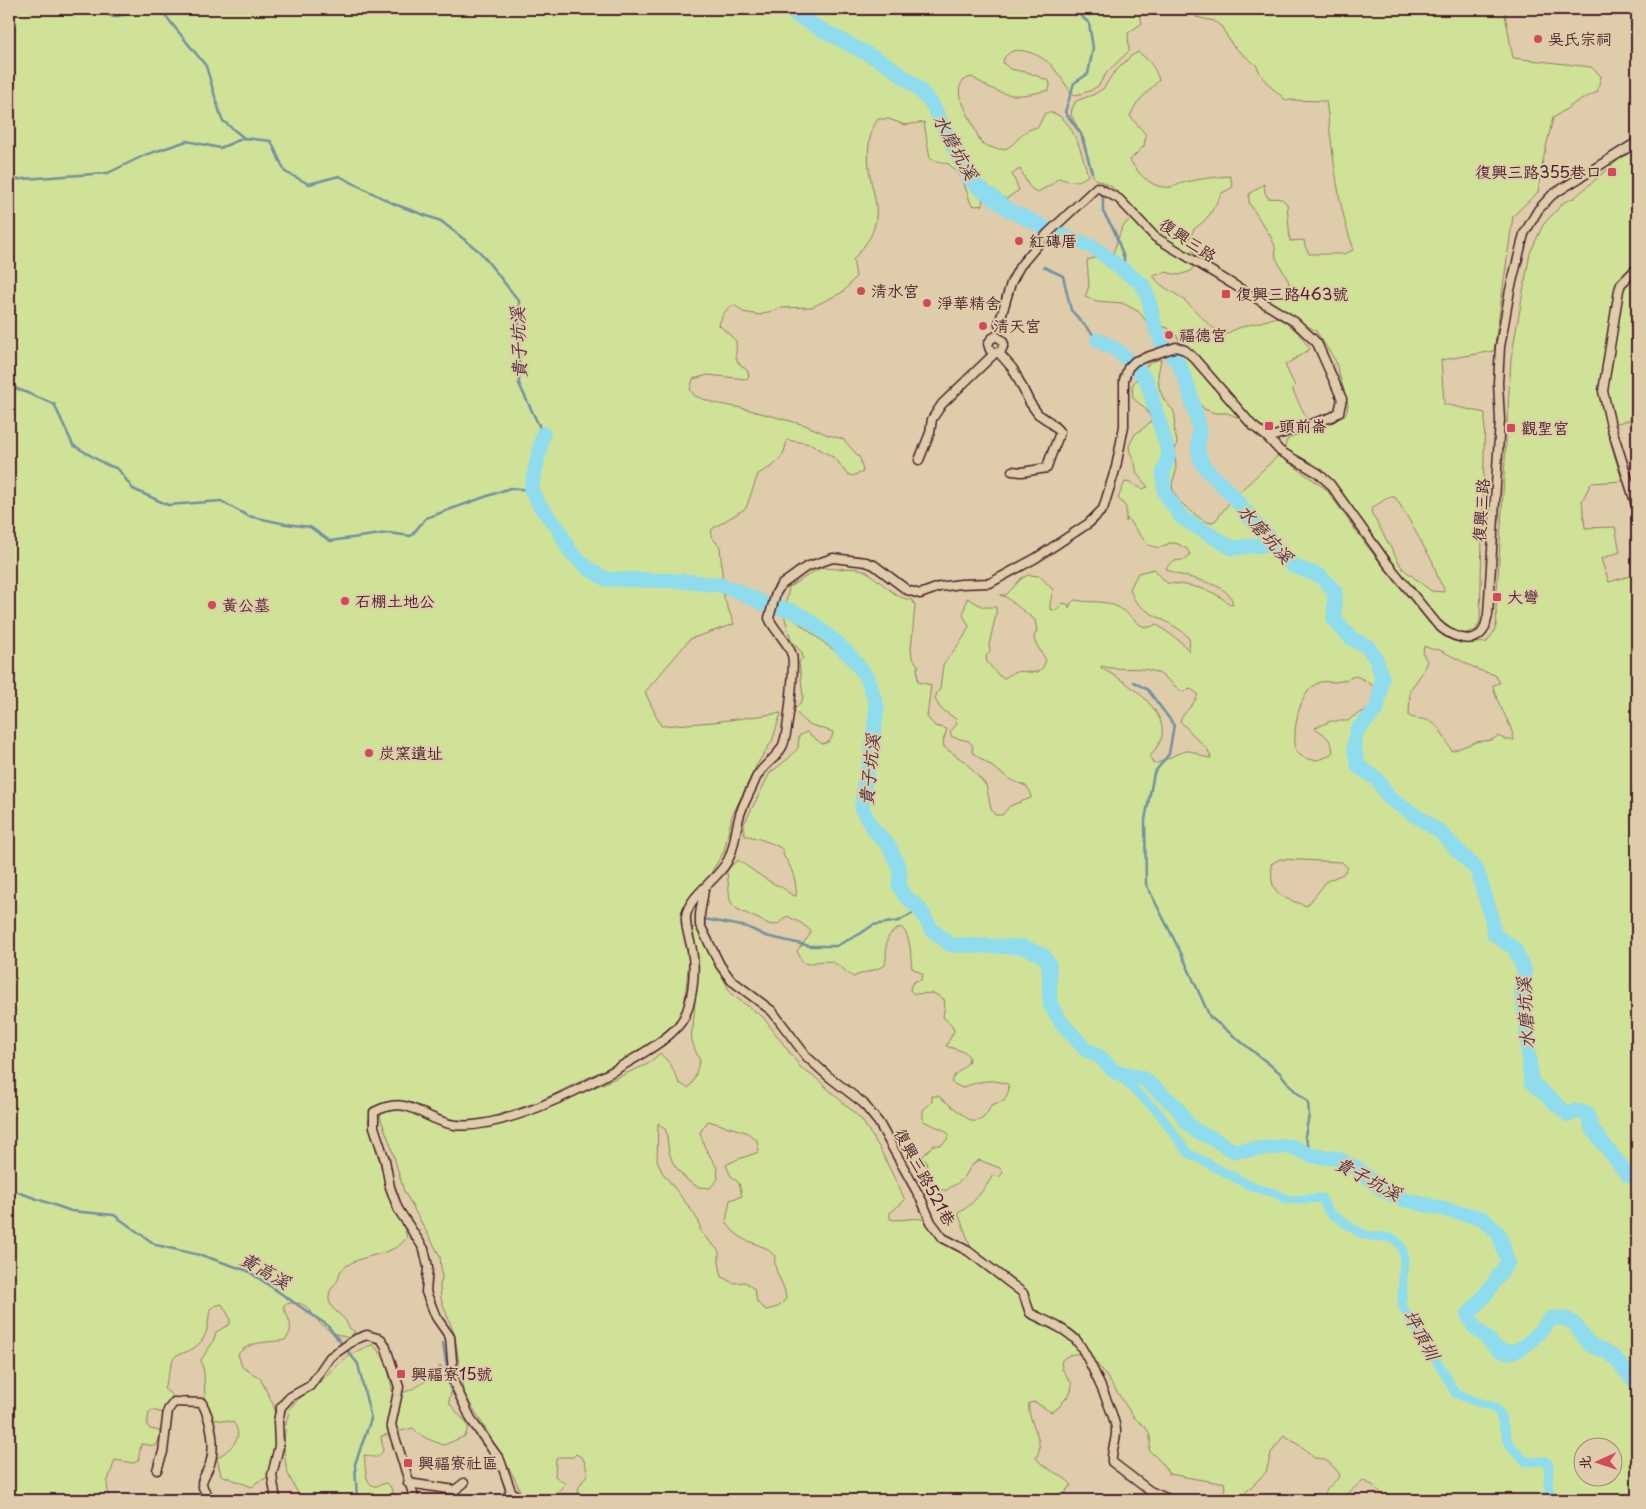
<svg xmlns="http://www.w3.org/2000/svg" width="1646" height="1509" font-family="'Playpen Sans','LXGW WenKai TC',sans-serif">
	<style>
		.green { fill: #cfe297; stroke: #8c8061; fill-rule: evenodd }
		.lines { fill: none; stroke-linecap: round; stroke-linejoin: round }
		.stream { stroke: #7390a0; stroke-width: 2.5 }
		.canal { stroke: #8fdcee; stroke-width: 9 }
		.river { stroke: #8fdcee; stroke-width: 15 }
		.street-casing { stroke: #4a1f2b; stroke-width: 11 }
		.street { stroke: #dfccaa; stroke-width: 8 }
		.poi-dot { fill: #d1495b; stroke: #dfccaa; stroke-width: 2 }
		.labels { text-anchor: middle; stroke-width: 4; stroke-linejoin: round; paint-order: stroke }
		.poi-label { font-size: 16px; fill: #4a1f2b; stroke: #dfccaa; text-anchor: start }
		.street-label { font-size: 16px; fill: #4a1f2b; stroke: #dfccaa }
		.water-label { font-size: 18px; font-style: italic; fill: #51323e; stroke: #dfccaa }
	</style>
	<rect width="100%" height="100%" fill="#dfccaa"/>
	<filter id="ink" filterUnits="userSpaceOnUse"><feTurbulence type="fractalNoise" baseFrequency=".02" numOctaves="2"/><feDisplacementMap in="SourceGraphic" scale="10" xChannelSelector="R" yChannelSelector="G"/><feConvolveMatrix kernelMatrix="1 2 1 2 8 2 1 2 1" color-interpolation-filters="sRGB"/></filter>
	<g filter="url(#ink)">
		<g class="green">
			<path d="M9,9H1137L1142,23L1128,33L1129,51L1107,72L1099,85L1090,91L1076,95L1073,94C1065,85 1060,75 1052,66C1044,57 1025,48 1013,51C1009,52 1006,56 1004,58L1003,63L1010,69L1030,73L1049,81L1050,85L1049,90C1012,99 1004,97 972,77C961,79 958,86 960,97L981,143C1018,162 1010,132 1038,127L1045,113C1071,108 1083,157 1088,176C1077,183 1071,182 1058,178L1052,184L1038,192C1027,189 1026,178 1020,169L1012,174L1019,190L1006,199L986,184H982L981,186L983,205L976,206L971,204L962,178L949,164L930,159L924,122L905,125L889,119H878C867,134 867,158 870,175C873,196 880,205 874,228C871,239 860,251 853,260L856,276L845,290L839,294L812,307L780,308L760,315L743,312L735,305C725,307 722,316 719,325L736,341C737,357 732,360 747,370L749,376L746,379L708,375L693,379L690,390L695,396L714,403L742,408L805,425L828,435L843,439L860,458L863,472L852,476L846,473L836,459L811,444L787,440C783,461 777,464 758,474L746,508L712,529L711,536L720,547L724,598L734,624L690,639L645,692L661,726L714,722L781,713L772,741L756,766L732,816L724,851L707,880L693,895L682,911L689,960L684,1006L677,1022L646,1046L610,1067L538,1102L479,1121L453,1120L406,1102L383,1104L371,1111L368,1122L386,1183L407,1236C397,1258 355,1252 340,1272C340,1273 338,1279 338,1280C333,1287 328,1291 329,1300C331,1312 345,1314 349,1328L355,1332L348,1338C339,1335 330,1332 323,1326C308,1312 309,1299 285,1304L283,1307C289,1319 295,1329 285,1340C268,1343 251,1340 238,1354L242,1367L260,1378L274,1406L276,1445L269,1477L257,1482L252,1487L221,1475L217,1458C229,1450 246,1438 233,1422L213,1419L205,1399L204,1373L201,1360L213,1342L216,1332L230,1324V1318L222,1304L214,1306L210,1309C207,1329 208,1343 186,1352C181,1354 176,1354 173,1359L164,1389L172,1395V1400L163,1413L152,1410L149,1412L147,1425L150,1429L160,1431L159,1439L156,1446L141,1444L138,1461L133,1463L115,1460L107,1483L109,1500H9Z"/>
			<path d="M1191,9H1504L1513,58L1591,67L1601,76L1597,92L1575,103L1553,118L1543,160L1538,192L1513,216L1494,351L1441,360L1444,404L1485,413L1480,621L1476,630L1463,634L1451,630L1439,621L1402,574L1332,481L1319,469L1289,452L1285,447L1287,440L1297,434L1343,417L1347,411L1348,404L1335,360L1316,331L1255,294L1257,289C1268,288 1276,298 1286,296L1289,282L1276,258L1275,246L1271,237L1249,203V194L1264,184L1265,193L1268,198L1282,199L1287,204L1290,241L1304,240L1305,246L1309,254H1344L1353,250V247C1336,200 1333,150 1326,101L1286,100L1272,88L1263,78L1256,65L1233,46L1221,26L1214,21L1196,17ZM1389,497H1395L1406,514L1425,549L1432,560L1438,578L1444,589V592L1431,591L1402,568L1371,512L1373,507Z"/>
			<path d="M1138,52C1149,60 1155,67 1159,80L1136,104L1130,116L1146,135L1144,146L1130,160C1138,174 1153,190 1171,187C1176,186 1181,183 1186,182C1200,179 1215,177 1230,176L1233,187L1222,193L1210,214L1203,222L1194,229L1189,239L1196,260L1191,271L1179,275L1165,272L1153,276C1163,289 1169,289 1180,297C1197,309 1206,327 1225,335C1243,323 1257,325 1276,317C1293,326 1299,333 1310,349L1285,365L1295,386L1292,389L1307,419L1306,422L1278,432L1267,433L1253,423L1227,413H1215L1204,409L1197,400L1182,388L1176,371V353L1183,349L1177,336L1168,328L1147,322L1138,311L1122,303L1097,301L1085,297L1089,286L1087,260L1113,253L1122,228L1130,219L1128,205L1120,194L1111,186L1095,179L1090,169L1084,139L1071,115L1072,109L1076,101L1095,94L1104,88L1112,75L1131,56Z"/>
			<path d="M1637,149V418L1606,426L1622,481L1591,483L1582,501L1585,528L1615,527L1620,552L1601,559L1609,582L1637,574V1500H1386C1380,1491 1373,1483 1362,1481C1347,1493 1346,1500 1325,1500C1322,1489 1335,1484 1340,1475C1333,1465 1327,1458 1314,1458L1305,1449L1284,1435L1271,1453L1266,1472L1243,1495L1235,1500H1220L1225,1488L1224,1482H1214L1169,1474L1163,1464L1149,1450C1151,1444 1151,1437 1148,1431C1145,1425 1138,1422 1134,1417C1124,1404 1099,1360 1086,1355C1076,1352 1068,1354 1061,1361L1062,1369L1072,1384L1071,1392L1058,1408L1051,1412L1035,1402L1029,1403C1026,1422 1047,1440 1036,1458C1045,1470 1062,1474 1072,1485L1067,1489L1063,1500H577L579,1487L588,1473L583,1458L576,1454L573,1457H559L556,1459L555,1476L565,1484L550,1500H524L514,1477L463,1391L455,1336L441,1299L440,1285L442,1278L440,1256L404,1191L390,1143L380,1117L381,1113L385,1110L405,1108L421,1118L440,1125L455,1128H482L561,1102L648,1064L660,1053L671,1065L679,1083L688,1088C697,1080 695,1071 700,1061C696,1050 688,1040 693,1028C696,993 697,963 692,928L698,927L731,994L763,1017L802,1069L816,1078L861,1119L879,1147L905,1200L890,1213V1219C901,1222 914,1216 925,1220C933,1222 960,1250 969,1256L973,1253L958,1213C971,1207 986,1188 993,1175L999,1177L1003,1173L1000,1168L979,1160C968,1165 968,1176 960,1181C956,1185 951,1186 947,1190C930,1192 928,1174 926,1161L921,1158L933,1145C942,1146 945,1143 950,1135L944,1130L923,1121V1110L932,1102V1096H938L971,1121C982,1123 987,1115 991,1105L1004,1101L1009,1090L1008,1084C991,1078 978,1081 962,1088L951,1082L954,1076L968,1063L969,1057L965,1052L946,1046L954,1031L952,1025L943,1017L945,1005L944,999L933,993L914,994L910,990L911,985L915,981L921,980L923,974L912,968C910,954 912,937 901,927C880,937 889,946 885,965C874,971 864,972 853,977C833,961 833,958 807,964L802,961L797,951L809,936L811,931L801,923L787,916L778,924L771,925L737,909L733,905L730,900L727,872L730,867L738,860C753,870 763,879 779,886C787,889 788,895 796,896C798,887 791,863 784,857C783,853 784,852 782,849C779,845 750,835 745,836L744,824L770,773L789,758L798,748L799,736L807,732L822,744C830,742 832,740 833,732L806,723L794,710L802,701L803,696L799,662L803,658L802,653L791,640L783,611L849,662C844,643 802,618 786,605L789,587L822,567C836,572 853,565 865,571C880,579 894,599 912,600L915,605L911,650L912,657L919,667H917L918,682L931,685L927,717L935,726L947,729L943,741L944,747L965,762L986,785L991,809L995,815H1002L1010,806L1031,798L1030,791L1026,786L1011,780L977,756L972,752L973,746L969,741L952,737L950,732L957,724L956,719L941,709L935,699L937,693L940,689L943,665L964,637L969,626L963,615L967,598L983,607H996V614L989,645L990,651L986,656L987,662L999,676L1005,678C1009,675 1012,673 1016,672C1030,669 1040,680 1046,660L1035,642L1034,636L1037,631L1035,620L1006,597L1000,595H1006L1022,578L1028,575L1040,576L1053,590L1050,603V609L1056,611L1063,603L1069,605V609L1071,603L1075,600C1096,604 1105,598 1124,611C1134,618 1143,634 1156,624L1181,642L1189,651C1189,648 1190,642 1189,639C1184,627 1148,615 1137,603C1133,599 1132,594 1130,589L1138,573L1154,569L1167,583C1183,584 1203,587 1217,595C1223,598 1226,603 1233,605C1232,585 1197,580 1181,575C1176,574 1171,571 1166,569C1171,559 1178,561 1187,559L1190,554L1187,549L1176,543H1170L1159,548L1148,545L1127,518L1126,522V507L1118,498L1125,482L1131,483L1142,489L1148,487L1137,474L1135,463L1130,452L1129,446L1135,434L1144,428L1152,420L1146,409L1133,398L1132,386L1142,370L1151,362L1161,359L1158,375L1159,388L1164,400L1173,410L1175,416L1174,429L1177,442L1175,451L1176,471L1172,484L1173,490L1179,501L1198,517L1209,523L1215,521L1234,497L1280,454L1284,459L1326,489L1367,546L1430,624C1435,627 1437,631 1442,635C1454,644 1472,644 1487,642C1496,629 1498,626 1496,610L1511,359L1530,253L1543,225L1564,202L1574,198L1630,150ZM1424,646L1431,649L1440,650L1479,670L1495,675L1500,683L1493,685C1496,705 1511,720 1514,740H1506L1498,736L1492,740L1476,742L1452,751C1446,742 1441,727 1431,722C1423,717 1418,721 1409,716L1410,690L1422,673L1427,661L1423,654ZM1101,666C1118,671 1136,666 1153,671C1164,674 1173,685 1182,692L1191,689L1198,694C1195,705 1185,710 1180,721L1208,750L1211,758C1201,758 1197,751 1188,751C1176,752 1165,762 1153,764L1150,757C1154,750 1160,744 1162,736C1167,708 1123,679 1102,669ZM1355,676C1366,679 1376,688 1384,697L1382,705C1370,711 1357,711 1348,721H1331L1315,728C1325,735 1332,739 1333,752C1322,763 1307,762 1296,752C1292,732 1298,690 1320,682C1324,681 1331,682 1336,682C1342,681 1348,679 1355,676ZM1280,859L1342,862L1348,868L1343,874L1327,881L1307,906C1293,901 1275,898 1272,881C1271,875 1272,870 1271,864ZM708,1121L746,1132L757,1140L759,1152L736,1160L726,1165L731,1176L739,1183L742,1196L730,1200L726,1222L733,1231L743,1239L766,1248L775,1256C773,1276 785,1280 786,1299L778,1307L766,1310L757,1302L754,1289L745,1282L733,1283L722,1277L719,1263V1251L701,1233L699,1222L692,1211L662,1172L657,1160L658,1123L666,1130L669,1152L673,1163L679,1171L688,1181L698,1187L710,1188L718,1179L717,1168L704,1146L700,1132ZM1584,1446H1614V1476H1584Z"/>
			<path d="M372,1345C387,1355 390,1378 393,1394C411,1393 430,1381 440,1366L444,1369L453,1386L449,1400L450,1404L467,1424L468,1428L465,1436L444,1445C433,1441 420,1437 413,1428L381,1436L383,1451C375,1461 375,1456 364,1455C366,1463 363,1488 378,1486C381,1485 383,1484 386,1483L390,1486L394,1495L392,1498L396,1497L400,1500H302C297,1491 291,1482 288,1473C282,1457 283,1418 293,1405C299,1397 311,1391 319,1383C334,1367 351,1351 372,1345Z"/>
		</g>
		<g class="lines">
			<g class="stream">
				<path d="M97,9L113,17L143,10L160,9"/>
				<path d="M160,9L206,66L222,120L244,138L271,141L285,172L309,184L339,176L394,204L441,221L480,252L519,301V384L543,434"/>
				<path d="M1073,9L1089,23L1093,48L1088,74L1074,83L1065,112L1081,134L1092,172"/>
				<path d="M9,180L108,173L145,155L187,141L220,148L244,138"/>
				<path d="M1103,197V212L1114,230L1124,258V270"/>
				<path d="M1044,267L1063,276L1071,310L1098,340"/>
				<path d="M9,389L15,388L54,404L73,445L105,464L118,469L133,489L168,505L221,501L248,516L286,524L310,527L330,541L388,533L411,536L426,518L510,488L531,490"/>
				<path d="M1134,682L1148,690L1174,725L1169,754L1154,773L1145,820L1146,884L1183,957L1210,1017L1279,1072L1294,1090L1308,1102L1309,1115L1305,1136L1312,1156"/>
				<path d="M704,919L747,927L766,936L810,946H836L860,934L873,925L899,921L920,909"/>
				<path d="M9,1189L71,1211L114,1215L156,1245L204,1256L248,1271L327,1325L358,1364L371,1419L355,1464L357,1500"/>
				<path d="M443,1343L450,1388L476,1434L499,1467L507,1495"/>
			</g>
			<path class="canal" d="M1115,1072L1158,1112L1188,1153L1255,1188L1275,1193L1287,1200L1321,1198C1326,1203 1326,1210 1332,1215C1344,1221 1354,1231 1366,1235C1380,1240 1398,1230 1404,1255L1402,1303L1404,1310L1445,1374L1455,1393L1474,1401L1494,1407L1500,1413L1507,1438L1511,1447L1526,1462L1545,1461L1549,1464L1548,1485L1552,1500"/>
			<g class="river">
				<path d="M786,9L824,31L888,65L917,87L932,104L969,178L977,186L1009,210L1062,236L1093,247L1143,285L1149,301L1155,327L1163,344L1179,364L1188,386L1199,427L1198,450L1201,461L1207,470L1233,496L1256,525L1268,535L1272,544L1293,566L1320,576L1335,591L1334,620L1352,639L1368,647L1376,659L1382,677L1377,709L1357,730L1354,746L1358,766L1377,779L1389,798L1439,831L1477,870L1491,915L1494,934L1515,949L1525,972L1521,988L1526,1020L1531,1082L1569,1115L1576,1111L1587,1113L1592,1129L1628,1175L1637,1178"/>
				<path d="M1098,340L1118,351L1137,368L1147,381L1169,454L1163,474L1165,493L1182,518L1232,548L1272,544"/>
				<path d="M543,434L531,490L540,506L558,528L571,553L589,569L606,579L682,581L720,585L738,591L762,603L792,611L809,620L836,642L854,660L868,679L877,708L871,755L864,786L862,809L873,829L889,846L900,870L899,885L904,895L920,909L932,930L951,945L1023,947L1043,955L1049,964L1050,1004L1061,1022L1085,1049L1100,1057L1115,1072L1144,1079L1177,1107L1186,1122L1197,1132L1210,1137L1234,1151L1291,1146L1312,1156L1336,1158L1357,1168L1384,1191L1405,1200L1482,1218L1499,1234L1508,1262L1486,1294L1468,1315C1475,1330 1476,1328 1487,1338C1491,1342 1494,1347 1498,1349C1520,1361 1539,1332 1551,1318C1579,1317 1574,1328 1590,1344C1593,1348 1599,1348 1604,1350C1619,1358 1625,1374 1637,1383"/>
			</g>
			<defs>
				<g id="street">
					<path d="M1637,268L1621,284L1619,290L1603,391L1611,426L1637,508"/>
					<path d="M999,324L1011,283L1020,266L1047,234L1097,187L1119,199L1155,237L1295,322L1317,343L1342,399L1339,412L1332,417L1268,438"/>
					<path d="M999,353L1013,369L1030,403L1038,414L1050,422L1060,432C1056,445 1050,455 1047,468L1022,472L1012,471"/>
					<path d="M919,460L930,433L932,419L942,404L995,353L990,350L988,344L991,339L996,336L1002,340L1004,344L1001,351L995,353"/>
					<path d="M704,890L700,914V925L720,965L731,980L772,1011L807,1057L828,1076L863,1103L879,1123L922,1201L931,1222L943,1238L968,1251L1023,1293L1030,1313C1046,1321 1064,1328 1076,1340C1086,1351 1117,1418 1116,1432C1116,1442 1111,1451 1112,1462L1150,1491L1171,1500"/>
					<path d="M157,1470L163,1452L168,1410L174,1402L202,1403C211,1420 216,1445 210,1464C208,1470 203,1477 202,1483C202,1489 208,1495 211,1500"/>
					<path d="M408,1483L455,1490L464,1483"/>
					<path d="M276,1500L272,1475L279,1446L278,1421L281,1407L290,1397L310,1386L330,1357L356,1339L367,1335L381,1339L385,1345L399,1387L391,1425L415,1500"/>
					<path d="M505,1500L511,1491"/>
					<path d="M520,1500L511,1491L500,1460L472,1421L454,1383L450,1337L436,1317L426,1292L428,1267L424,1249L398,1209L390,1187L385,1160L374,1127V1112C411,1093 420,1120 455,1125C479,1128 516,1116 539,1107C573,1093 606,1076 637,1057C651,1048 667,1039 678,1026C693,1010 696,971 692,950C690,939 685,928 686,916C689,895 719,879 728,860C735,847 735,832 739,818C742,805 751,791 756,778C762,765 778,758 783,745C788,733 795,667 792,655C788,641 774,631 769,618L776,593L781,585L806,567L833,558L866,562L874,565L907,590L920,594L939,587L961,584L990,583L1036,558L1089,523L1103,509L1116,467L1124,426V380L1128,368L1135,361L1176,347L1185,350L1194,358L1252,425L1268,438L1280,451L1318,473L1330,484L1387,563L1437,624C1448,635 1476,649 1485,627C1486,623 1487,619 1488,615L1500,420L1498,383L1500,347L1510,290L1524,234L1538,210L1552,195L1637,142"/>
				</g>
			</defs>
			<use href="#street" class="street-casing"/>
			<use href="#street" class="street"/>
		</g>
	</g>
	<g class="poi-dot">
		<circle cx="1538" cy="39" r="5"/>
		<rect x="1607" y="167" width="10" height="10" rx="2.5"/>
		<circle cx="1019" cy="241" r="5"/>
		<circle cx="861" cy="291" r="5"/>
		<rect x="1221" y="289" width="10" height="10" rx="2.5"/>
		<circle cx="927" cy="303" r="5"/>
		<circle cx="983" cy="326" r="5"/>
		<circle cx="1169" cy="335" r="5"/>
		<rect x="1264" y="421" width="10" height="10" rx="2.5"/>
		<rect x="1506" y="423" width="10" height="10" rx="2.5"/>
		<rect x="1492" y="592" width="10" height="10" rx="2.5"/>
		<circle cx="345" cy="601" r="5"/>
		<circle cx="212" cy="605" r="5"/>
		<circle cx="369" cy="753" r="5"/>
		<rect x="396" y="1369" width="10" height="10" rx="2.5"/>
		<rect x="403" y="1458" width="10" height="10" rx="2.5"/>
	</g>
	<g class="labels">
		<g class="poi-label">
			<text x="1548" y="45">吳氏宗祠</text>
			<text x="1602" y="178" text-anchor="end">復興三路355巷口</text>
			<text x="1029" y="247">紅磚厝</text>
			<text x="871" y="297">清水宮</text>
			<text x="1236" y="300">復興三路463號</text>
			<text x="937" y="309">淨華精舍</text>
			<text x="993" y="332">清天宮</text>
			<text x="1179" y="341">福德宮</text>
			<text x="1279" y="432">頭前崙</text>
			<text x="1521" y="434">觀聖宮</text>
			<text x="1507" y="603">大彎</text>
			<text x="355" y="607">石棚土地公</text>
			<text x="222" y="611">黃公墓</text>
			<text x="379" y="759">炭窯遺址</text>
			<text x="411" y="1380">興福寮15號</text>
			<text x="418" y="1469">興福寮社區</text>
		</g>
		<g class="street-label">
			<text transform="translate(1188 240) rotate(34)" y="6">復興三路</text>
			<text transform="translate(1481 510) rotate(-86)" y="6">復興三路</text>
			<text transform="translate(925 1177) rotate(61)" y="6">復興三路521巷</text>
		</g>
		<g class="water-label">
			<text transform="translate(955 147) rotate(61)" y="6">水磨坑溪</text>
			<text transform="translate(519 343) rotate(-92)" y="6">貴子坑溪</text>
			<text transform="translate(1265 534) rotate(48)" y="6">水磨坑溪</text>
			<text transform="translate(870 770) rotate(-84)" y="6">貴子坑溪</text>
			<text transform="translate(1526 1013) rotate(-93)" y="6">水磨坑溪</text>
			<text transform="translate(1368 1179) rotate(28)" y="6">貴子坑溪</text>
			<text transform="translate(265 1271) rotate(30)" y="6">黃高溪</text>
			<text transform="translate(1421 1335) rotate(61)" y="6">坪頂圳</text>
		</g>
	</g>
	<rect width="1646" height="1509" fill="none" stroke="#dfccaa" stroke-width="30"/>
	<rect x="15" y="15" width="1616" height="1479" fill="none" stroke="#4a1f2b" stroke-width="2" filter="url(#ink)"/>
	<g transform="translate(1598 1462) rotate(267)"><circle r="24" fill="#dfccaa" stroke="#a38777"/>
	<path d="M0-4L9 19L0 12L-9 19Z" fill="#d1495b"/>
	<text y="-8" font-size="14" font-weight="bold" text-anchor="middle" fill="#4a1f2b">北</text>
	</g>
</svg>
